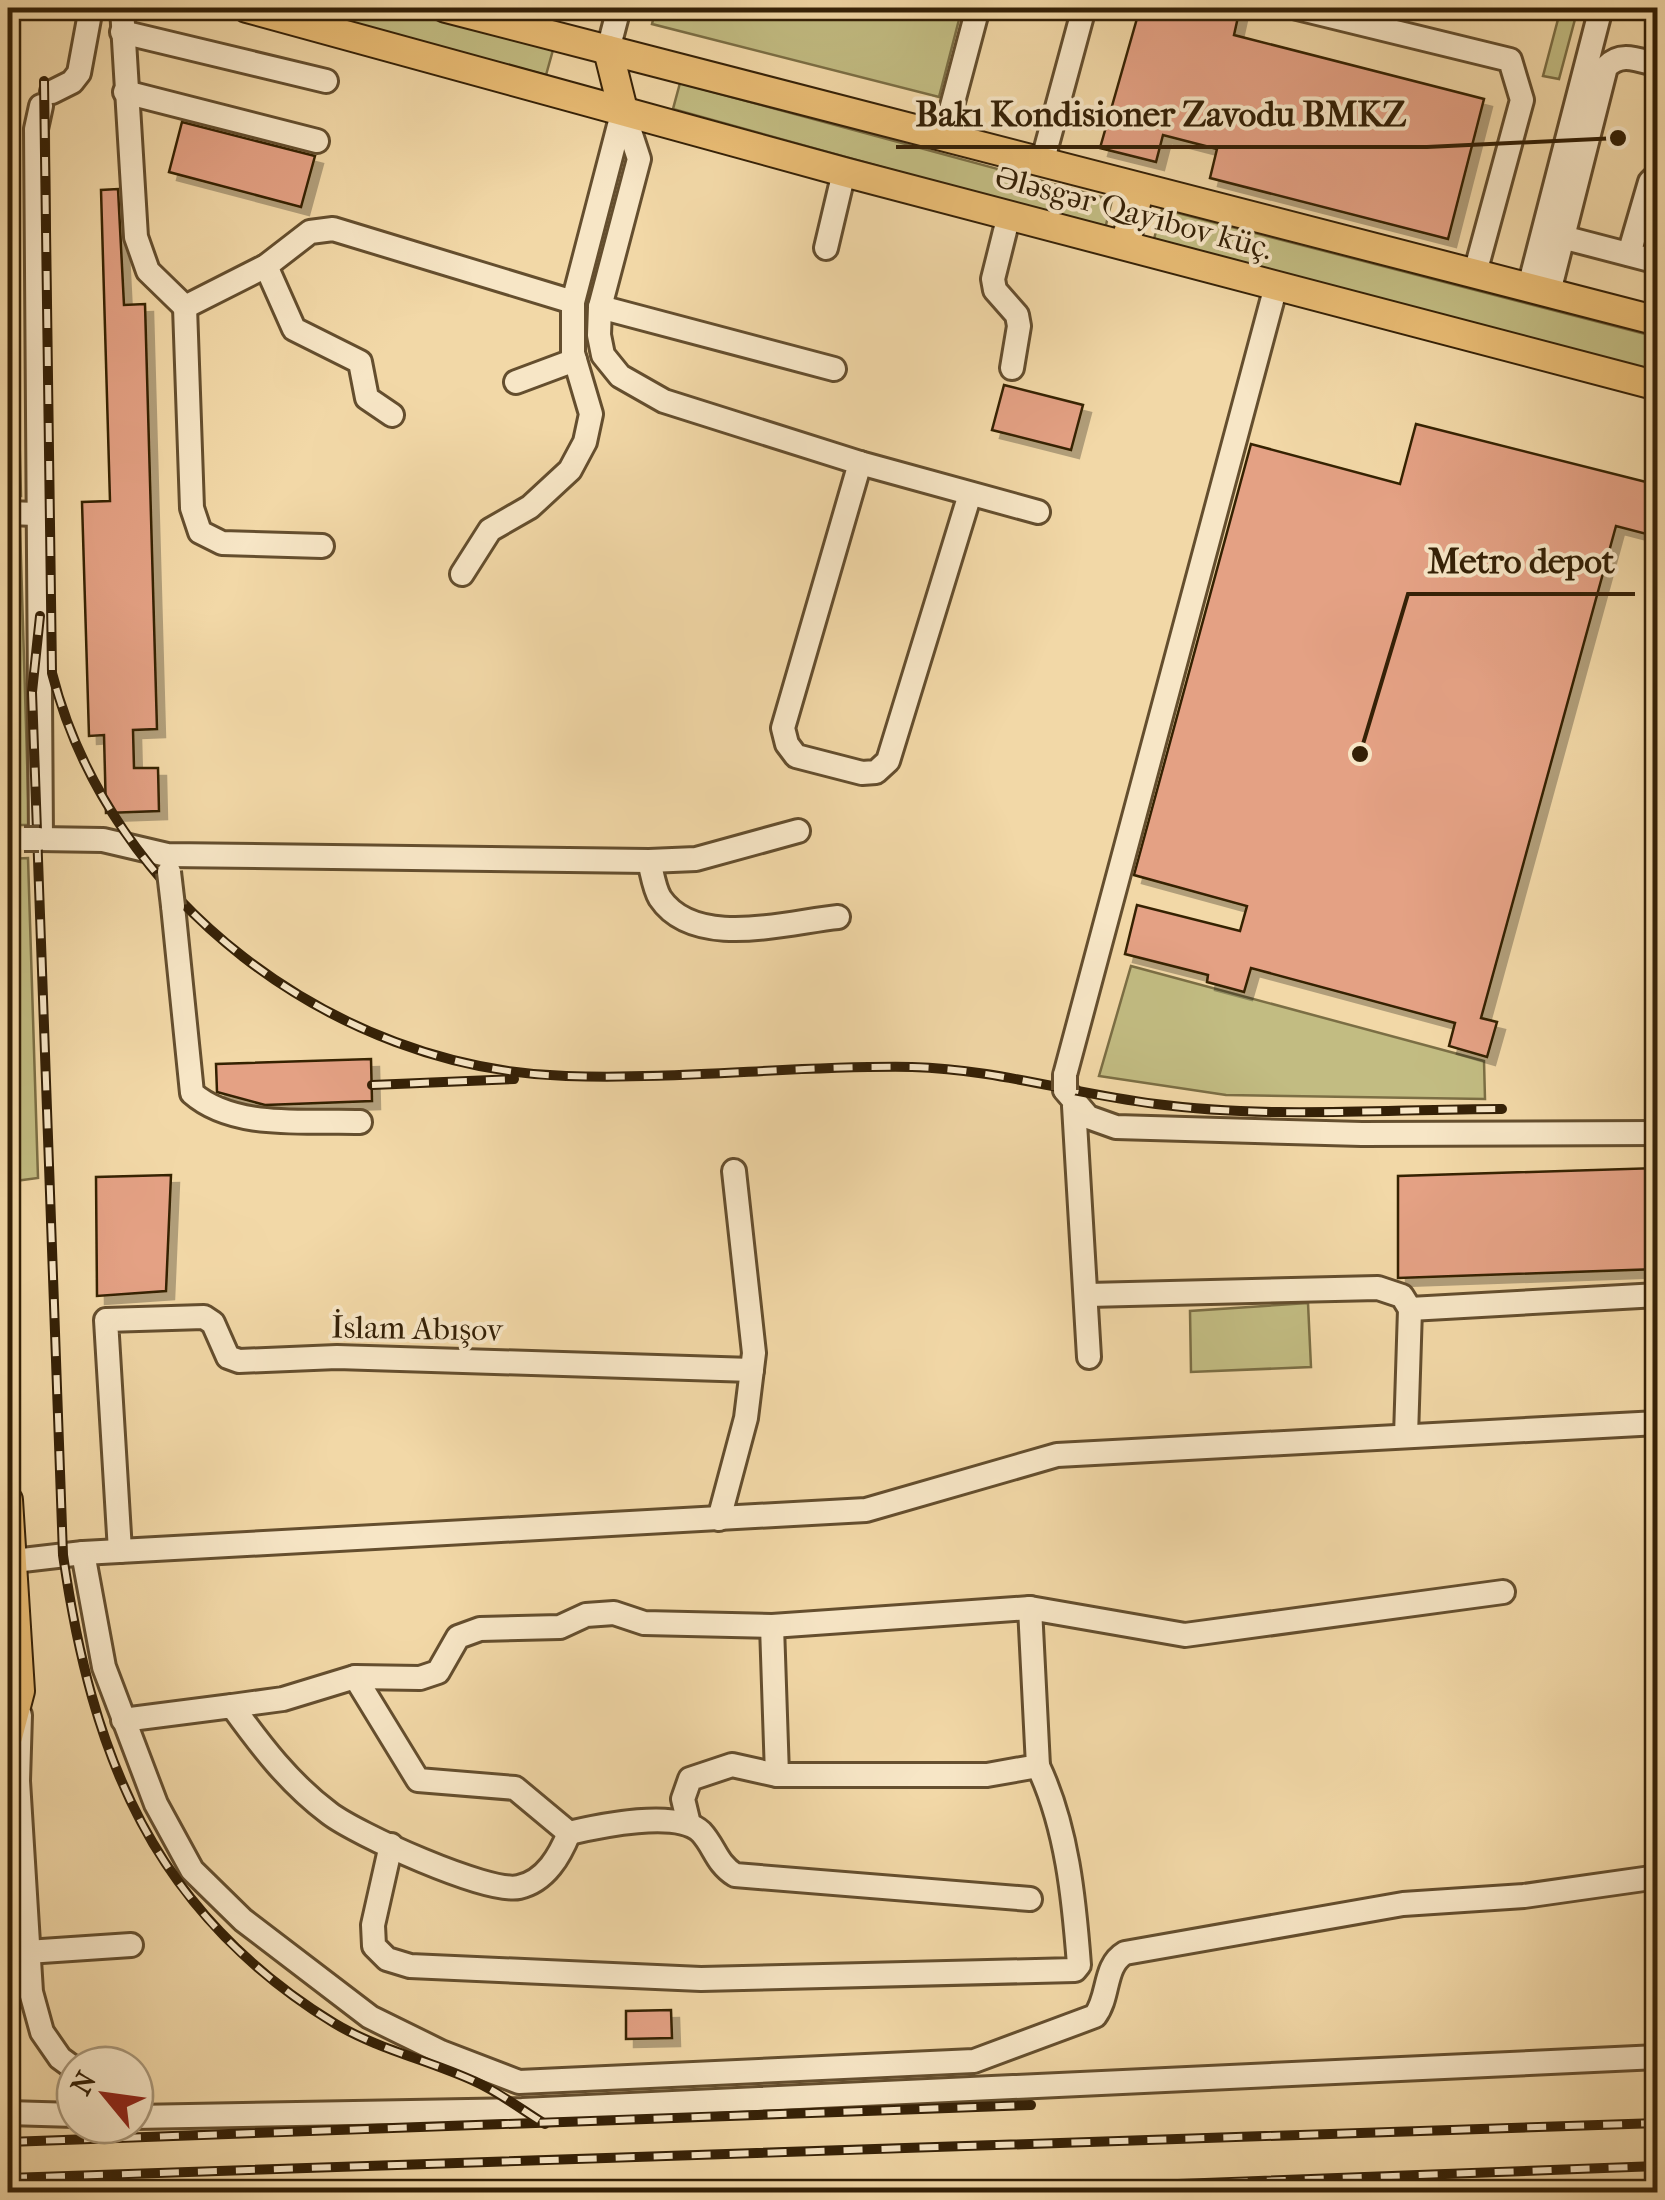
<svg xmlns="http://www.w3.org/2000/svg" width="1665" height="2200" font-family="'IM FELL French Canon',serif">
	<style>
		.green { fill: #c2bc82; stroke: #7b6e44; stroke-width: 2.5 }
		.building { fill: #e4a184; stroke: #342006; stroke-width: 2.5; filter: url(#shadow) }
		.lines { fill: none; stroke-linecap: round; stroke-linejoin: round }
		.minor-casing { stroke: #644e2e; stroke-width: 28 }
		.major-casing { stroke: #342006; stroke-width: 32 }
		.minor { stroke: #f7e6c6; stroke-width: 22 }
		.major { stroke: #e9bc74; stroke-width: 28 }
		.rail-casing { stroke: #342006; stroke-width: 10 }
		.rail { stroke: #f7e6c6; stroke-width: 6; stroke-dasharray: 19; stroke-linecap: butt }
		.minor-bridge-casing { stroke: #644e2e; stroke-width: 28; stroke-linecap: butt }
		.minor-bridge { stroke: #f7e6c6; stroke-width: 22 }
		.labels { text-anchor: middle; stroke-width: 8; stroke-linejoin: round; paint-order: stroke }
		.street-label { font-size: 32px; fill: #342006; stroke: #f7e6c6 }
		.leader { fill: none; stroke: #342006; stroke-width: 4 }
		.callout-dot { fill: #342006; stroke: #f7e6c6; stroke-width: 4 }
		.callout-label { font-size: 35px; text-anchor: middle; font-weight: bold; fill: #342006; stroke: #f7e6c6; stroke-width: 8; stroke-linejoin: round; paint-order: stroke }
	</style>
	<defs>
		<filter id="shadow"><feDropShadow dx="8" dy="8" stdDeviation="0" flood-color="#0004"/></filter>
	</defs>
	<rect width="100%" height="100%" fill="#f2d8a7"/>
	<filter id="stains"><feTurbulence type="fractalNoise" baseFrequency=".002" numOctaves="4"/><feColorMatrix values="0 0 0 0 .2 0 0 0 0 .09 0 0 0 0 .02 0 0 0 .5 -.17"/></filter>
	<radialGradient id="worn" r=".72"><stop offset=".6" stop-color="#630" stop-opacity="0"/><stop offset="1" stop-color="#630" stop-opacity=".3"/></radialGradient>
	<g class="green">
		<path d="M8,8L21,496L8,495Z"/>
		<path d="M288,8H390L553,50L546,75Z"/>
		<path d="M656,8H962L939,97L652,24Z"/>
		<path d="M1561,8H1578L1559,79L1543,76Z"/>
		<path d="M680,83L1112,200L1105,229L673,109Z"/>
		<path d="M1162,209L1657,337V372L1154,239Z"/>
		<path d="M8,526H20L29,825H8Z"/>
		<path d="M28,858L38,1178L15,1181L8,1065V859Z"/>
		<path d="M1131,966L1484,1061L1485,1099L1226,1095L1099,1076Z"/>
		<path d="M1308,1303L1311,1367L1191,1372L1190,1311Z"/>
	</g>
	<g class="building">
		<path d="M1140,8H1240L1234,35L1484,99L1448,239L1210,178L1217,149L1163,135L1156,162L1100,148Z"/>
		<path d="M182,122L315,156L301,207L169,172Z"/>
		<path d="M118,189L124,305L145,304L157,729L133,730L134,768H158L159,811L106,813L104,735L89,736L82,502L110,501L101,190Z"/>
		<path d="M1004,385L1083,405L1071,450L992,430Z"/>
		<path d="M1416,424L1658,485V537L1616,526L1481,1018L1497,1022L1487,1057L1449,1046L1455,1023L1251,968L1244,992L1207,982L1208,975L1125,954L1137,905L1240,931L1247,906L1134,875L1251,444L1400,484Z"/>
		<path d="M371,1059L372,1101L265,1105L217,1092L216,1064Z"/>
		<path d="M1658,1168V1269L1398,1278V1176Z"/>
		<path d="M171,1175L166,1291L97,1296L96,1177Z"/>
		<path d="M671,2010L672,2038L626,2039V2011Z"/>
	</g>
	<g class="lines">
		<defs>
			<g id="minor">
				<path d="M122,8L136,237L148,271L185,307L266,266L310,232L333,229L573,302L623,110"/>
				<path d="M1297,8L1510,60L1522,100L1475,273"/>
				<path d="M122,32L326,81"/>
				<path d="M608,50L619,8"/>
				<path d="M52,92L72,82L79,73L91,8"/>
				<path d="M125,92L317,141"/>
				<path d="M623,110L639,159L600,307L599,335L603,355L620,376L664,401L860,463L1038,512"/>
				<path d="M944,136L978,8"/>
				<path d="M1042,163L1084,8"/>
				<path d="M1009,215L993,279L995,290L1017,315L1019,326L1012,368"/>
				<path d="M1562,237L1658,262"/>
				<path d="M826,248L844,172"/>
				<path d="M1629,254L1650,182L1658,174"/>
				<path d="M266,266L294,329L360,362L367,398L392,415"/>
				<path d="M1529,287L1601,8"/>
				<path d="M1549,292L1606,67C1621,51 1638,60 1658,65"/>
				<path d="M185,307L192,508L200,532L222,543L322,546"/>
				<path d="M600,307L834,369"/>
				<path d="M516,382L575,360"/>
				<path d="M860,463L783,728L787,744L796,756L862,773L876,772L888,761L970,494"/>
				<path d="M8,513L36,514"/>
				<path d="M462,574L490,530L530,507L570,470L585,442L591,414L573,353V302"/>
				<path d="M39,839L103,840L167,855L649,861L696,859L798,831"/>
				<path d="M41,839L36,129L41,106"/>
				<path d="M649,861C652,872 654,888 660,898C695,950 787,922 838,917"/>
				<path d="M173,906L192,1093C234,1130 307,1120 360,1122"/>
				<path d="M1065,1075L1276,286"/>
				<path d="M1065,1090L1088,1117L1116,1127L1362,1134L1658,1133"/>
				<path d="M1074,1106L1089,1357"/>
				<path d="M1088,1295L1378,1288L1402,1296L1410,1309L1406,1436"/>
				<path d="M1410,1309L1658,1295"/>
				<path d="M719,1519L746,1418L754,1353L734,1171"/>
				<path d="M120,1551L106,1320L204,1317L213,1323L228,1357L239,1361L337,1357L752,1370"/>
				<path d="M83,1553L104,1667L156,1804L192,1870L243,1920L370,2017L441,2052L519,2082L974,2061L1095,2016C1110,1996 1103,1966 1125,1953L1403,1904L1524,1896L1658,1877"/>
				<path d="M14,1561L83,1553L866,1510L1057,1455L1658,1423"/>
				<path d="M772,1626L777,1775"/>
				<path d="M355,1677L418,1780L515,1788L569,1833C599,1826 677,1809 701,1832C715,1847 716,1863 735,1875L1030,1899"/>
				<path d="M232,1706L283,1699L355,1677L420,1678L438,1672L458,1637L480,1629L560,1627L586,1615L614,1613L644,1623L772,1626L1030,1608"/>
				<path d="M20,1715L18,1781L31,1992L42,2032L60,2058L75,2069"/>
				<path d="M123,1720L232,1706C261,1746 289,1783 329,1813C356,1834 488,1894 519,1887C546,1881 560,1855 569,1833"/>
				<path d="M689,1824L683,1799L690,1779L732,1765L777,1775H987L1038,1766L1030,1608L1185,1635L1503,1592"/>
				<path d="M391,1845L373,1925L374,1946L387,1959L410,1966L701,1979L1075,1970L1079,1965C1074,1899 1067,1827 1038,1766"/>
				<path d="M27,1952L131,1945"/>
				<path d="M8,2113L75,2115"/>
				<path d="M135,2117L522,2110L1658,2057"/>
			</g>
			<g id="major">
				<path d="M247,8L844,172L1658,386"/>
				<path d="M446,8L1658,321"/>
				<path d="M608,50L623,110"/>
				<path d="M1125,245L1140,188"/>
				<path d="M8,1500L20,1691L8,1737"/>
			</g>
		</defs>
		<use href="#minor" class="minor-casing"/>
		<use href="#major" class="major-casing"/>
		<use href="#minor" class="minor"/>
		<use href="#major" class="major"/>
		<defs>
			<g id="rail">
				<path d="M44,81L52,673C110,900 333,1069 566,1076C681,1080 797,1065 912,1067C995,1069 1074,1094 1156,1104C1269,1119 1388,1109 1502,1109"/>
				<path d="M40,616L32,692L63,1555C92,1756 153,1912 334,2023C377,2049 428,2060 474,2081C499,2092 522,2110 545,2124"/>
				<path d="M372,1085L514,1079"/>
				<path d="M8,2142L1031,2105"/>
				<path d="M8,2178L1658,2123"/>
				<path d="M963,2192L1658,2166"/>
				<path d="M1581,2192L1658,2189"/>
			</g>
		</defs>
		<use href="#rail" class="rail-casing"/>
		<use href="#rail" class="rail"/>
		<defs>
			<g id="minor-bridge">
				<path d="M24,839H39"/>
				<path d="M169,872L173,906"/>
				<path d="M1065,1090V1075"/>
			</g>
		</defs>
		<use href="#minor-bridge" class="minor-bridge-casing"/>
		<use href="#minor-bridge" class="minor-bridge"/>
	</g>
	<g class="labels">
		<g class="street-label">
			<text transform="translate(1134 212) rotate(15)" y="11">Ələsgər Qayıbov küç.</text>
			<text transform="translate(417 1328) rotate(1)" y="11">İslam Abışov</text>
		</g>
	</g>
	<path class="leader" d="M1618 138L1427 147H896M1360 754L1408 594H1635"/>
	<g class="callout-dot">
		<circle cx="1618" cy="138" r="10"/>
		<circle cx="1360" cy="754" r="10"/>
	</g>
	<g class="callout-label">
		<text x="1161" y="126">Bakı Kondisioner Zavodu BMKZ</text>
		<text x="1521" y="573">Metro depot</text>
	</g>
	<rect width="1665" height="2200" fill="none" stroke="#f2d8a7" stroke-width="40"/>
	<rect x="10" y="10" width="1645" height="2180" fill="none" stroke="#342006" stroke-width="5"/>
	<rect x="20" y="20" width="1625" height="2160" fill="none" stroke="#342006" stroke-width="2.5"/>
	<g transform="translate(105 2095) rotate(299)"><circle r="48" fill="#f7e6c6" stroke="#a99779" stroke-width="2.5"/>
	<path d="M0-8L18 38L0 25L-18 38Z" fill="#8f2418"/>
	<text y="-15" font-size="28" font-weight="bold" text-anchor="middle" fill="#342006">N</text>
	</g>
	<rect width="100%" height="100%" filter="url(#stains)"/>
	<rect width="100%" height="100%" fill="url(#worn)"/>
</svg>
